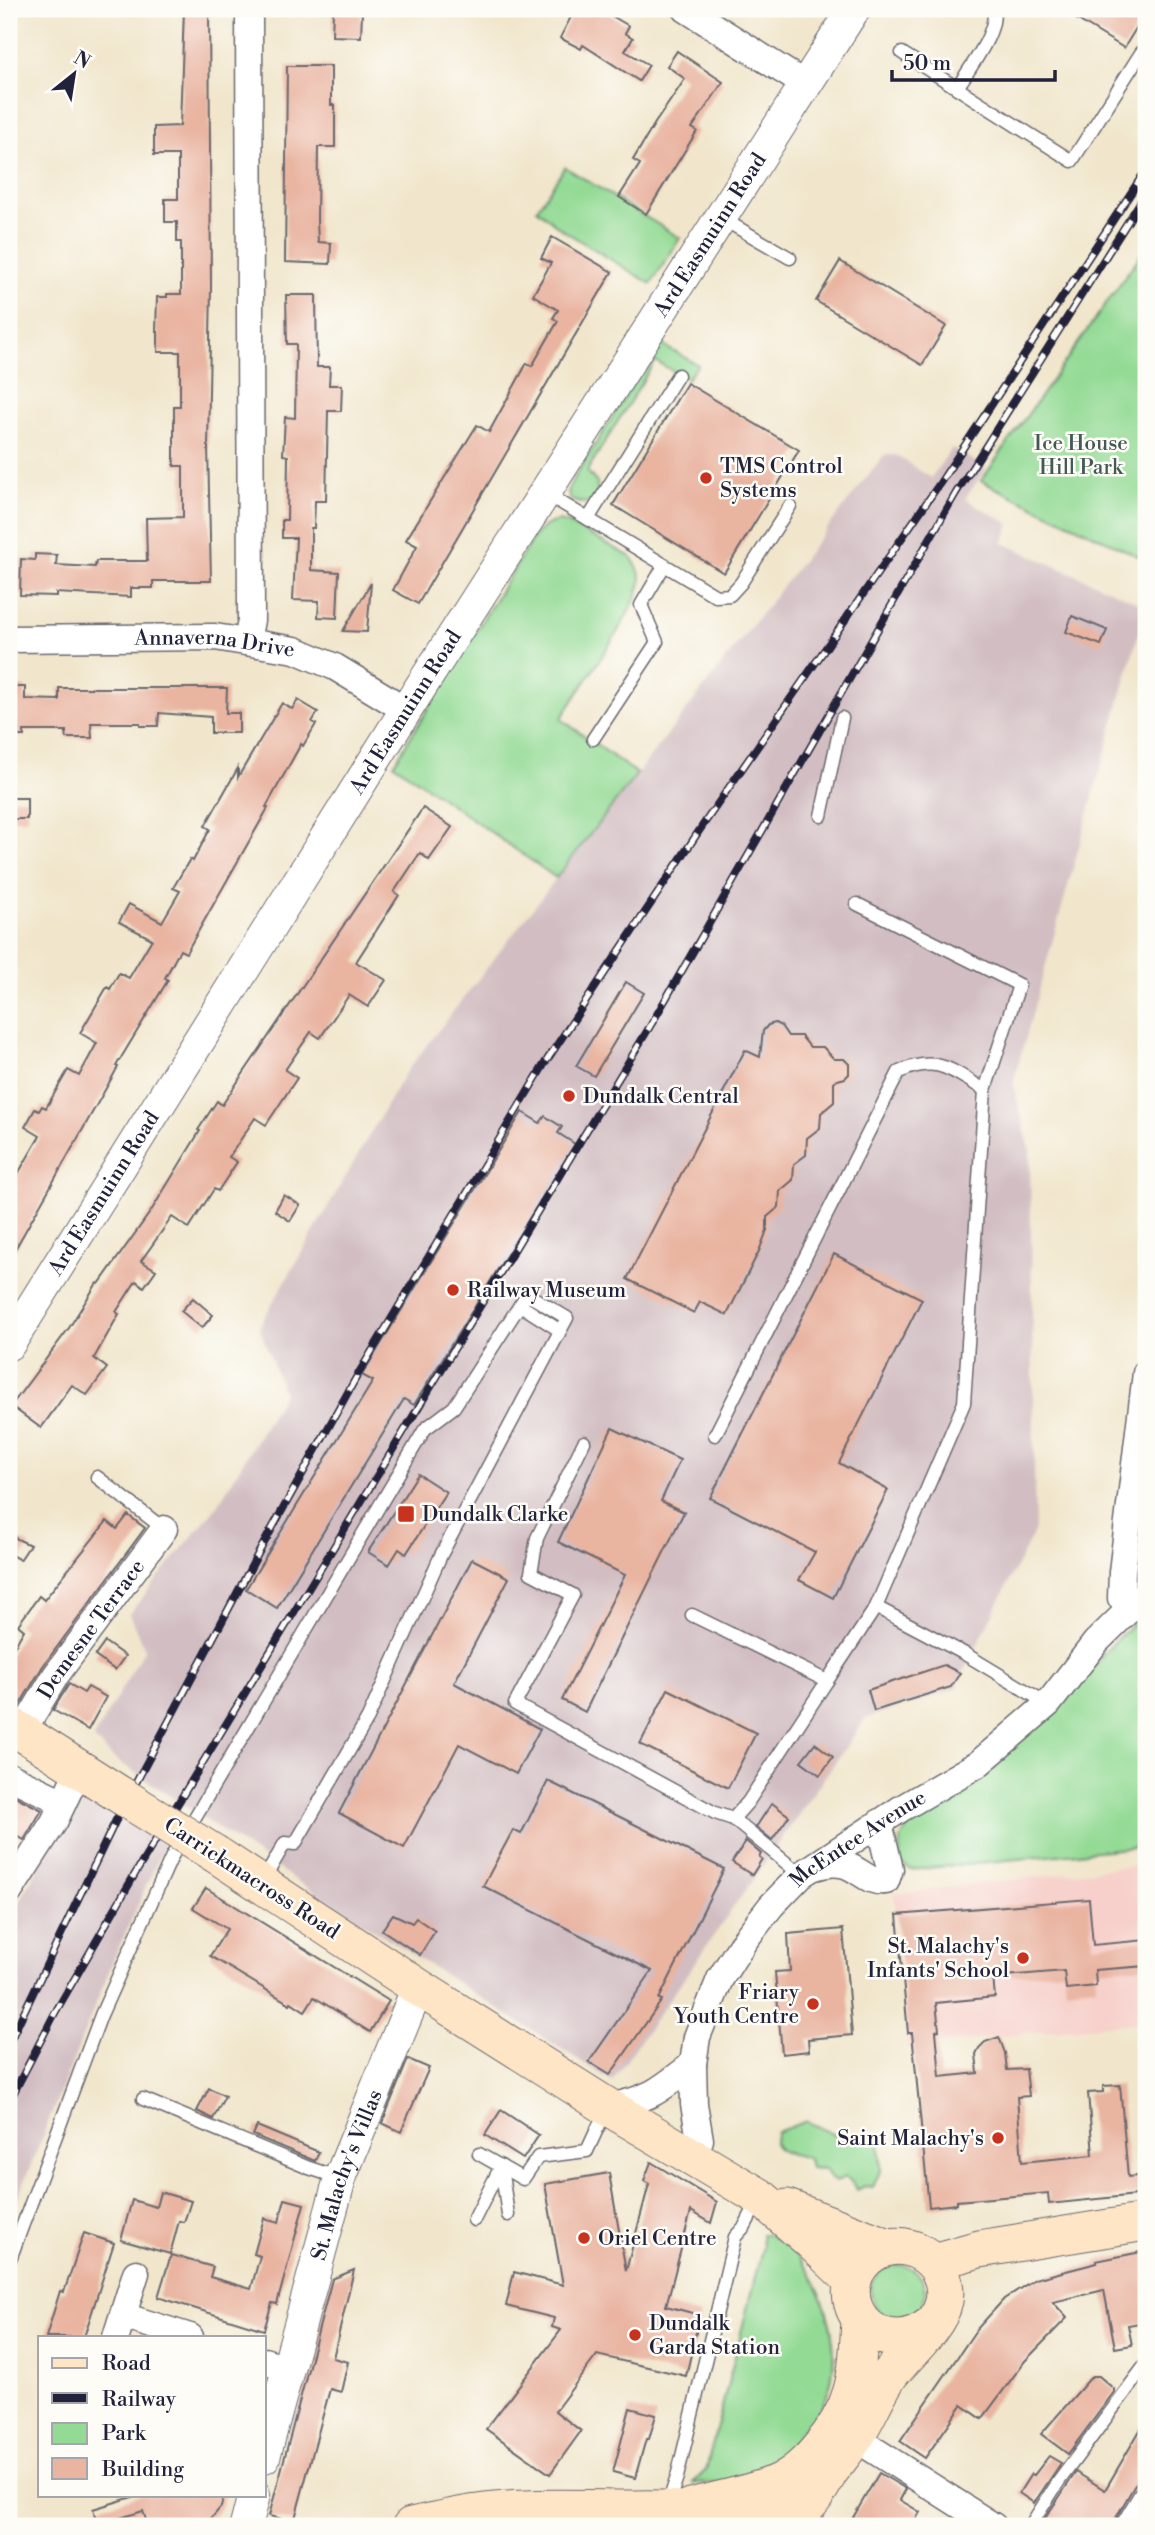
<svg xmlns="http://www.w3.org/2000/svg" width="1155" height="2535" font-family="'Libre Bodoni',serif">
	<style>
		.built { fill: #f7d0cb }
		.industrial { fill: #d2bec2 }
		.green { fill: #93da94; stroke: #5a7e68; stroke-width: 2 }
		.building { fill: #e9b4a0 }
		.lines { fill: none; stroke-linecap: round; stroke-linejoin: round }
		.service-casing { stroke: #6a676e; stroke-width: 15 }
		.minor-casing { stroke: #6a676e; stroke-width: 29 }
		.tertiary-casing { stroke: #6a676e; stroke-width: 34 }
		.secondary-casing { stroke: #6a676e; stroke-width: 39 }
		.service { stroke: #fff; stroke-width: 12 }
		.minor { stroke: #fff; stroke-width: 26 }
		.tertiary { stroke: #fff; stroke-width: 32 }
		.secondary { stroke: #fee5c5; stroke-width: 37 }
		.rail-casing { stroke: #22223b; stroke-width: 8 }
		.rail { stroke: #fdfcf7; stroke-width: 5; stroke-dasharray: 16; stroke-linecap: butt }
		.secondary-bridge-casing { stroke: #6a676e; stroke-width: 39; stroke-linecap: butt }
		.secondary-bridge { stroke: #fee5c5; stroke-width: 37 }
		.poi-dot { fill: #c8321e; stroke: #fdfcf7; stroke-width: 2.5 }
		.labels { text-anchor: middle; stroke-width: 5; stroke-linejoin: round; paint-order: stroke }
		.street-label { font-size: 21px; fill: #22223b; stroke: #fdfcf7 }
		.park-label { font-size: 21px; fill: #445956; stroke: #fdfcf7 }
		.poi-label { font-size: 21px; fill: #22223b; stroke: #fdfcf7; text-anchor: start }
	</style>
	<rect width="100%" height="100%" fill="#fdfcf7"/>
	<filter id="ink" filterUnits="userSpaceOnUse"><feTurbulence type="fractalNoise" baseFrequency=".0143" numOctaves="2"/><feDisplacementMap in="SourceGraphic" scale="14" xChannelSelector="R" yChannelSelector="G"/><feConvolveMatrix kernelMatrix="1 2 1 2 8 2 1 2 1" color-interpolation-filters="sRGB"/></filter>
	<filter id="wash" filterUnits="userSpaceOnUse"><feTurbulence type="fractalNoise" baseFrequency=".00686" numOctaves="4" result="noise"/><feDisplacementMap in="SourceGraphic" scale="28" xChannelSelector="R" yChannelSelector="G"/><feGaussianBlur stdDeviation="1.57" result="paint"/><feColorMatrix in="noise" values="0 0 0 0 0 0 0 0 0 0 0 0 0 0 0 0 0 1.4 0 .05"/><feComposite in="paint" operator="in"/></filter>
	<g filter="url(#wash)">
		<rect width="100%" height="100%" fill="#f1e6cc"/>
		<path class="built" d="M1146,1864V2022L1024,2033L908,2048L894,1894Z"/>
		<g class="industrial">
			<path d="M952,448L986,468L965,499L1010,524L1003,543L1146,606L1013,1083L1030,1150L1035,1530L955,1689L866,1718L612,2081L297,1881L112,1757L93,1738L145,1649L129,1614L217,1506L284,1393L259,1327L404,1075L884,455H896L931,478Z"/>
			<path d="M83,1793L165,1844L116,1954L9,2219V1918Z"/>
		</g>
		<g class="green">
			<path d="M565,167L680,238L651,284L561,229L537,209Z"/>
			<path d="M1146,247V560L981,481Z"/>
			<path d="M659,343L698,365L687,379L655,361L587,471L597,483C600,503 587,506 571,500L568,493L570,485Z"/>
			<path d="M557,521L568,523L631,557C636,564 641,572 641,581C639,606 577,693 561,719L637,774L556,878L394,764L535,535L546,525Z"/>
			<path d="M1139,1509L1146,1521V1568L1134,1579Z"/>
			<path d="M1146,1611V1846L910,1870L900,1862V1839L918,1813L1069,1693L1119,1637Z"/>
			<path d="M806,2121L841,2138L879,2143L881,2169L873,2187L865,2186L857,2190L849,2179L844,2177L836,2182L831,2179L825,2169L810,2168L808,2159C797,2152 767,2157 777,2132Z"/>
			<path d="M762,2234H768C778,2241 790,2247 798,2257C828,2293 844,2353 826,2398C814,2426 793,2445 769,2461C747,2475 720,2487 693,2483L706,2470L763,2246Z"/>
			<circle cx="898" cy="2292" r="27"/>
		</g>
		<g id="blocks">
			<g class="building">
				<path d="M184,9H209L211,286L208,447L211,581H153V588H131V597L56,593V596L20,595L21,559L35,560V554L57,555L56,565L95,567L96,561H147L146,518L183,517V466H174V406H180V352H158V332H156L157,297H167V294H181V242H177V222H165V199H178V155H154V127L180,126Z"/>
				<path d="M575,9H600L629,26L625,33L633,38L625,51L649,65L639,81L583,45L581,49L560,38Z"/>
				<path d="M1060,9H1146V12L1124,48Z"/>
				<path d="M333,11L362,12L361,37L332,36Z"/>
				<path d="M677,51L723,82L692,128L697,131L646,214L619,197L640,164L633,160L655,123L685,79L667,66Z"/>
				<path d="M287,66H331V105H335V147H318L317,220L318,242L331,243L330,264L285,262Z"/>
				<path d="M552,237L612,272L418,604L393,590L417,546L406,540L477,425L489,432L527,363L532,366L558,321L553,318L558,310L533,295L551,263L541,258Z"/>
				<path d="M840,261L946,326L922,365L816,301Z"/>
				<path d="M286,295H316L317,367H330L329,385H342L341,411H328L326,501H315L314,528H311V570L339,572L337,618L318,617L319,601L293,600L296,538H282V520H287L288,456L283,455L285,417L295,418L296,344H287Z"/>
				<path d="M687,383L799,450L724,573L613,505Z"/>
				<path d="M371,583L367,632L343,631Z"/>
				<path d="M1072,616L1107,630L1101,645L1066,632Z"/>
				<path d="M9,687H25V699L59,700V688H227L226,713H239V733H211V717L159,713L158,726H140V723H91L92,738H66V731H24V736H9Z"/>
				<path d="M298,700L318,712L312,722L316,724L303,746L301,744L266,807L268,808L186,953L180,950L165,978L168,980L116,1066L118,1067L9,1260V1189L40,1136L25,1127L35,1109L39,1111L42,1106L46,1108L68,1070L79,1076L97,1043L80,1033L107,987L110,989L119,973L129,978L152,939L119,922L129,904L162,922L180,891L173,888L190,859L193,861L210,829L205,826L238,768V777L282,703L292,709Z"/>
				<rect x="9" y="798" width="18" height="21"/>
				<path d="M423,808L452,827L429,860L420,853L394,892L399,895L356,962L386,980L368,1007L349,995L320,1038L311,1032L285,1070L297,1078L266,1125L255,1118L229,1157L237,1162L218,1191L214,1189L189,1228L172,1217L141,1261L156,1270L144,1287L136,1281L116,1312L119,1314L94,1358L107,1368L87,1395L72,1385L41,1428L11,1406L69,1328L97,1283L99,1284L151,1211L200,1131L198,1130L217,1101L222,1105Z"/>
				<path d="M626,982L644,993L594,1076L576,1066Z"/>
				<path d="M775,1023L781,1026L788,1036H801L810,1047H823L834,1059H844L849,1064V1074L845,1078L834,1081V1102L821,1113L820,1128L807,1138L806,1155L794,1164L793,1180L780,1191L779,1207L767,1217V1230L759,1251L727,1315L700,1302L694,1313L627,1279L745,1050L760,1057L763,1031L768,1025Z"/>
				<path d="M522,1112L540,1123L545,1116L562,1127L558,1133L575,1144L414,1405L404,1399L277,1608L246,1589L373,1381L362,1375Z"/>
				<path d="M284,1195L300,1205L290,1221L275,1211Z"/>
				<path d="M834,1254L922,1299L839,1463L888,1490L833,1598L799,1580L815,1552L710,1498Z"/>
				<path d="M193,1298L213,1315L202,1328L181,1311Z"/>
				<path d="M612,1428L680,1460L661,1501L684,1512L585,1712L562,1700L625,1575L558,1542Z"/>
				<path d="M418,1474L446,1492L406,1554L399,1549L389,1565L368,1552Z"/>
				<path d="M128,1515L145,1528L43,1666L19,1706L9,1703V1656L24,1630L18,1625L39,1596L44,1600L107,1521L117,1529Z"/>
				<path d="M9,1535L30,1545L20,1560L9,1554Z"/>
				<path d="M472,1559L509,1578L454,1683L540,1729L516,1774L459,1744L404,1848L339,1813Z"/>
				<path d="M105,1642L125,1656L115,1670L95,1656Z"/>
				<path d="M944,1665L960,1673L951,1687L874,1711L868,1690Z"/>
				<path d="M69,1684L84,1693L88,1687L106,1697L88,1730L53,1710Z"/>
				<path d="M668,1689L756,1733L728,1788L640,1744Z"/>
				<path d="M815,1743L833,1757L820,1775L801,1761Z"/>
				<path d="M548,1781L724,1869L659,1999L662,2000L610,2075L589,2062L652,1971L483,1886L513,1830L521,1834Z"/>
				<path d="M9,1793L42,1810L24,1840L9,1831Z"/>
				<path d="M772,1803L789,1816L772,1840L756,1827Z"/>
				<path d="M746,1841L761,1854L759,1857L762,1859L752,1875L732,1862Z"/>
				<path d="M206,1888L389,2001L370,2032L314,1997L305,2011L291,2002L290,2004L210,1956L227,1929L193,1908Z"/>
				<path d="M1089,1899L1093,1945L1146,1940V1966L1095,1970L1096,1986L1066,1989L1064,1971L993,1977L995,1997L936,2003L939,2030L936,2031L940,2077L978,2073L976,2054L979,2048L985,2042L999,2037L1005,2053L1007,2070L1026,2069L1029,2096L1017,2097L1022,2162L1093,2155L1088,2093L1103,2092V2086L1120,2085L1128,2177L1146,2175V2194L1049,2204L1048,2193L957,2201V2204L929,2207L912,2033H908L897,1915Z"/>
				<path d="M393,1914L412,1923L416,1918L435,1931L420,1955L382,1930Z"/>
				<path d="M843,1929L852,2035L808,2039L809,2051L782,2054L775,1972L790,1971L788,1934Z"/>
				<path d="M408,2059L429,2068L401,2132L382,2123Z"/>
				<path d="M209,2088L225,2096L213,2119L197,2111Z"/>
				<path d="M501,2110L539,2135L523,2159L485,2135Z"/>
				<path d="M257,2126L319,2152L315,2161L253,2135Z"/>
				<path d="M651,2162L717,2202L711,2223L691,2211L666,2306L700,2315L686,2376L597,2355L555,2411L581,2431L550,2474L486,2429L561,2330L552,2327L554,2318L506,2306L514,2272L563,2285L545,2184L609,2173L626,2271L649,2184L644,2181Z"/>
				<path d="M160,2192L191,2201L184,2222L179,2221L170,2254L121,2240L132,2200L156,2207Z"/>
				<path d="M285,2199L304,2204L277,2304L272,2303L264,2330L158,2297L171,2255L213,2267L210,2277L251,2289L260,2256L254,2254L264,2218L279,2222Z"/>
				<path d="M84,2233L114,2243L84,2337H46L60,2291L64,2292Z"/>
				<path d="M1146,2251V2322L1128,2325L1132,2345L1115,2348L1104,2290L1053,2302L1067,2318L1025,2361L982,2419L962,2405L925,2458L900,2441L976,2330L1004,2299L1035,2279L1097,2263L1096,2261Z"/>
				<path d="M354,2270L333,2358L348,2362L341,2392L330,2389L294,2522L269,2516L332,2279Z"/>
				<path d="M1092,2376H1099L1114,2389V2392L1068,2454L1041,2434Z"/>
				<path d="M630,2408L656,2415L649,2439H646L635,2478L613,2472Z"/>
				<path d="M1146,2420V2466L1111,2526H1040L1076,2472L1105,2490Z"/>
				<path d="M1049,2456L1061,2463L1034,2503L1019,2493L1031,2474L1034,2475Z"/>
				<path d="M879,2473L906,2489L900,2500L920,2512L912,2526H848Z"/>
				<path d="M139,2495H224L221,2507L205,2526H148L143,2511L97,2525L93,2509Z"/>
			</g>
		</g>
	</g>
	<g filter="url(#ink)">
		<use href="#blocks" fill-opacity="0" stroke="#6a676e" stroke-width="2"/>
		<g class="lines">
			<defs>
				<g id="service">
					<path d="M902,53L1072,161L1141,53L1146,48"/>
					<path d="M957,88C969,69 999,31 993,9"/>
					<path d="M721,218L790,258"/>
					<path d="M545,493L716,596L730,595L741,583L790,506"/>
					<path d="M588,519L678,375"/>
					<path d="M593,739L657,642L641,605L664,566"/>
					<path d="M821,816L842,718"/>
					<path d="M857,904L1019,985L985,1090"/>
					<path d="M520,1305L559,1330"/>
					<path d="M715,1435L899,1072C938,1054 952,1071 985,1090L964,1403L876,1607L827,1681"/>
					<path d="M584,1442L537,1538L531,1573L573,1595L515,1704L715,1813L733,1819L748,1802L827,1681L692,1615"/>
					<path d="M97,1477L164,1529"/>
					<path d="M876,1607L965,1654L1048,1704"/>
					<path d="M733,1819L801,1875"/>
					<path d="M143,2099L309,2168L340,2178"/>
					<path d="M479,2154L523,2179L538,2157L587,2151L606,2110"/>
					<path d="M501,2167L508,2215"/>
					<path d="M474,2220L501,2166"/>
					<path d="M9,2262L101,2015L172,1856L425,1429L454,1407L527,1294L567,1318L441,1555L368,1718L295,1844L285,1843L263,1881"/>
					<path d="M667,2507L677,2477L735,2237L745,2226L758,2201"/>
					<path d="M1030,2526L1059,2481L1146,2364"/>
				</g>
				<g id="minor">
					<path d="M686,9L806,85"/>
					<path id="s1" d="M9,639L215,637L295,650L335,667L406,710"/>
					<path d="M247,642L251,620L249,9"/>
					<path d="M1131,1608L1121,1598L1122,1572L1146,1373"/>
					<path id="s2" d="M22,1732L56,1675L164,1529"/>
					<path d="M9,1776L63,1802"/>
					<path d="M815,1867C856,1853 860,1885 886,1881L890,1869L879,1823"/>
					<path d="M9,1892L54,1822L79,1769"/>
					<path d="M608,2107C651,2099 660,2090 693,2064"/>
					<path id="s3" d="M692,2155L700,2140L694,2104L693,2064L697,2037L720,1979L744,1941L771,1906L801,1875L902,1808L978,1764L1048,1704L1096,1642L1146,1593"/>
					<path d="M123,2316L190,2337"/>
					<path d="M116,2337L136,2273"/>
					<path d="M264,2361L287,2368"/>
					<path d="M855,2438L993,2526"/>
					<path d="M1129,2526L1146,2498"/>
				</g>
				<g id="tertiary">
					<path id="s4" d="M9,1344L406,710L854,9"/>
					<path id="s5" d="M264,2457L340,2178L418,1987"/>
					<path d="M246,2526L254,2495"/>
				</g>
				<g id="secondary">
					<path d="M9,1724L122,1796"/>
					<path d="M217,1855L418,1987L608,2107L760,2197L811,2241L853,2281"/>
					<path d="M787,2208L888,2247"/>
					<path d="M933,2262L979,2249L1146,2222"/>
					<path d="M690,2507C719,2500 750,2494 778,2483C793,2476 809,2462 819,2449C857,2405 857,2374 860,2319"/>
					<path d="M411,2526C435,2521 459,2515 484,2512C529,2507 576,2508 621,2509C640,2509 661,2508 679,2510C714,2515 767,2534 798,2513C814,2503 821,2486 830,2471C838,2460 848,2449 855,2437C868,2417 877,2392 891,2373C907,2354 940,2325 944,2301C952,2258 899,2229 867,2258C824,2297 877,2367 931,2325"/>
				</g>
			</defs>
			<use href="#service" class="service-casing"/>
			<use href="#minor" class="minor-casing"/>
			<use href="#tertiary" class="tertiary-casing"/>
			<use href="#secondary" class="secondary-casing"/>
			<use href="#service" class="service"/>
			<use href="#minor" class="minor"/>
			<use href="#tertiary" class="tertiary"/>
			<use href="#secondary" class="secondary"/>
			<defs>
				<g id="rail">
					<path d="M9,2043L115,1822L259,1552L357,1376L545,1063L703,825L940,483L1146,170"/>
					<path d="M9,2102L56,2011L135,1874L652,1023L956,493L1146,193"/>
				</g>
			</defs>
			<use href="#rail" class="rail-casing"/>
			<use href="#rail" class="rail"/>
			<defs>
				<path id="secondary-bridge" d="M122,1796L217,1855"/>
			</defs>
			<use href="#secondary-bridge" class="secondary-bridge-casing"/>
			<use href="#secondary-bridge" class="secondary-bridge"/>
		</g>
	</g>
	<g class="poi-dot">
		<circle cx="706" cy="478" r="7"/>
		<circle cx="569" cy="1096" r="7"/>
		<circle cx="453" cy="1290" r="7"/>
		<rect x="397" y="1505" width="18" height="18" rx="3.5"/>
		<circle cx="1023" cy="1958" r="7"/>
		<circle cx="813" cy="2004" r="7"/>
		<circle cx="998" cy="2138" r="7"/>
		<circle cx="584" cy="2238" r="7"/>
		<circle cx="635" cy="2335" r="7"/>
	</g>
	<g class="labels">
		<g class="street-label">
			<text dy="7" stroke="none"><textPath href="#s4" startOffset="1312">Ard Easmuinn Road</textPath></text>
			<text dy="7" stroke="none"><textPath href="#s1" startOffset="206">Annaverna Drive</textPath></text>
			<text dy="7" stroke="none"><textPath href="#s4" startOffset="746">Ard Easmuinn Road</textPath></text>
			<text dy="7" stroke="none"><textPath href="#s4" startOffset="178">Ard Easmuinn Road</textPath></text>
			<text dy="7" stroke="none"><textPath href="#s2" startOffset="124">Demesne Terrace</textPath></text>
			<text dy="7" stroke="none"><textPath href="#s3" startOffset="383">McEntee Avenue</textPath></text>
			<text transform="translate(252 1878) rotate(33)" y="7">Carrickmacross Road</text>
			<text dy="7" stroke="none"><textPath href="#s5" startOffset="294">St. Malachy's Villas</textPath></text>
		</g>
		<g class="park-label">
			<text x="1081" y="450">Ice House<tspan x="1081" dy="24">Hill Park</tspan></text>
		</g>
		<g class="poi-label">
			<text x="720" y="473">TMS Control<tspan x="720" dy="24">Systems</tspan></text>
			<text x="583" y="1103">Dundalk Central</text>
			<text x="467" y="1297">Railway Museum</text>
			<text x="422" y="1521">Dundalk Clarke</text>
			<text x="1009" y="1953" text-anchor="end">St. Malachy's<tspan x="1009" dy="24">Infants' School</tspan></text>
			<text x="799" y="1999" text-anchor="end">Friary<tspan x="799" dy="24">Youth Centre</tspan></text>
			<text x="984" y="2145" text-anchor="end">Saint Malachy's</text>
			<text x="598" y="2245">Oriel Centre</text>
			<text x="649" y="2330">Dundalk<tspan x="649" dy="24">Garda Station</tspan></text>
		</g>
	</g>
	<rect width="1155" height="2535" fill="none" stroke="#fdfcf7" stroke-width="35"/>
	<rect x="38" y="2336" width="228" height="161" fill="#fdfcf7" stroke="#a5a5ac" stroke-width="2"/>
	<rect x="52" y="2358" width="35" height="10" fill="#fee5c5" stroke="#a5a5ac" stroke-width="2"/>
	<text x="102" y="2370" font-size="21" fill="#22223b">Road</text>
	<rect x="52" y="2393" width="35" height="10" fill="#22223b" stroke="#a5a5ac" stroke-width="2"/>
	<text x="102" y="2406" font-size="21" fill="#22223b">Railway</text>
	<rect x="52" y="2423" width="35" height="21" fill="#93da94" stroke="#a5a5ac" stroke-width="2"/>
	<text x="102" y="2440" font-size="21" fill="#22223b">Park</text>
	<rect x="52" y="2458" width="35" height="21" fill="#e9b4a0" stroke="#a5a5ac" stroke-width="2"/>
	<text x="102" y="2476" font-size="21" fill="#22223b">Building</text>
	<g transform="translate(74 74) rotate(30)" stroke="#fdfcf7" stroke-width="5" paint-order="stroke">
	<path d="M0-5L12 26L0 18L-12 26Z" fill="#22223b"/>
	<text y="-10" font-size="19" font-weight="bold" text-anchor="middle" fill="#22223b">N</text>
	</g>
	<path d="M892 70v10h163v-10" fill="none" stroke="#22223b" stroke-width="3.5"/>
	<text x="903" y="70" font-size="21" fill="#22223b" stroke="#fdfcf7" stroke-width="5" paint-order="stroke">50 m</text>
</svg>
